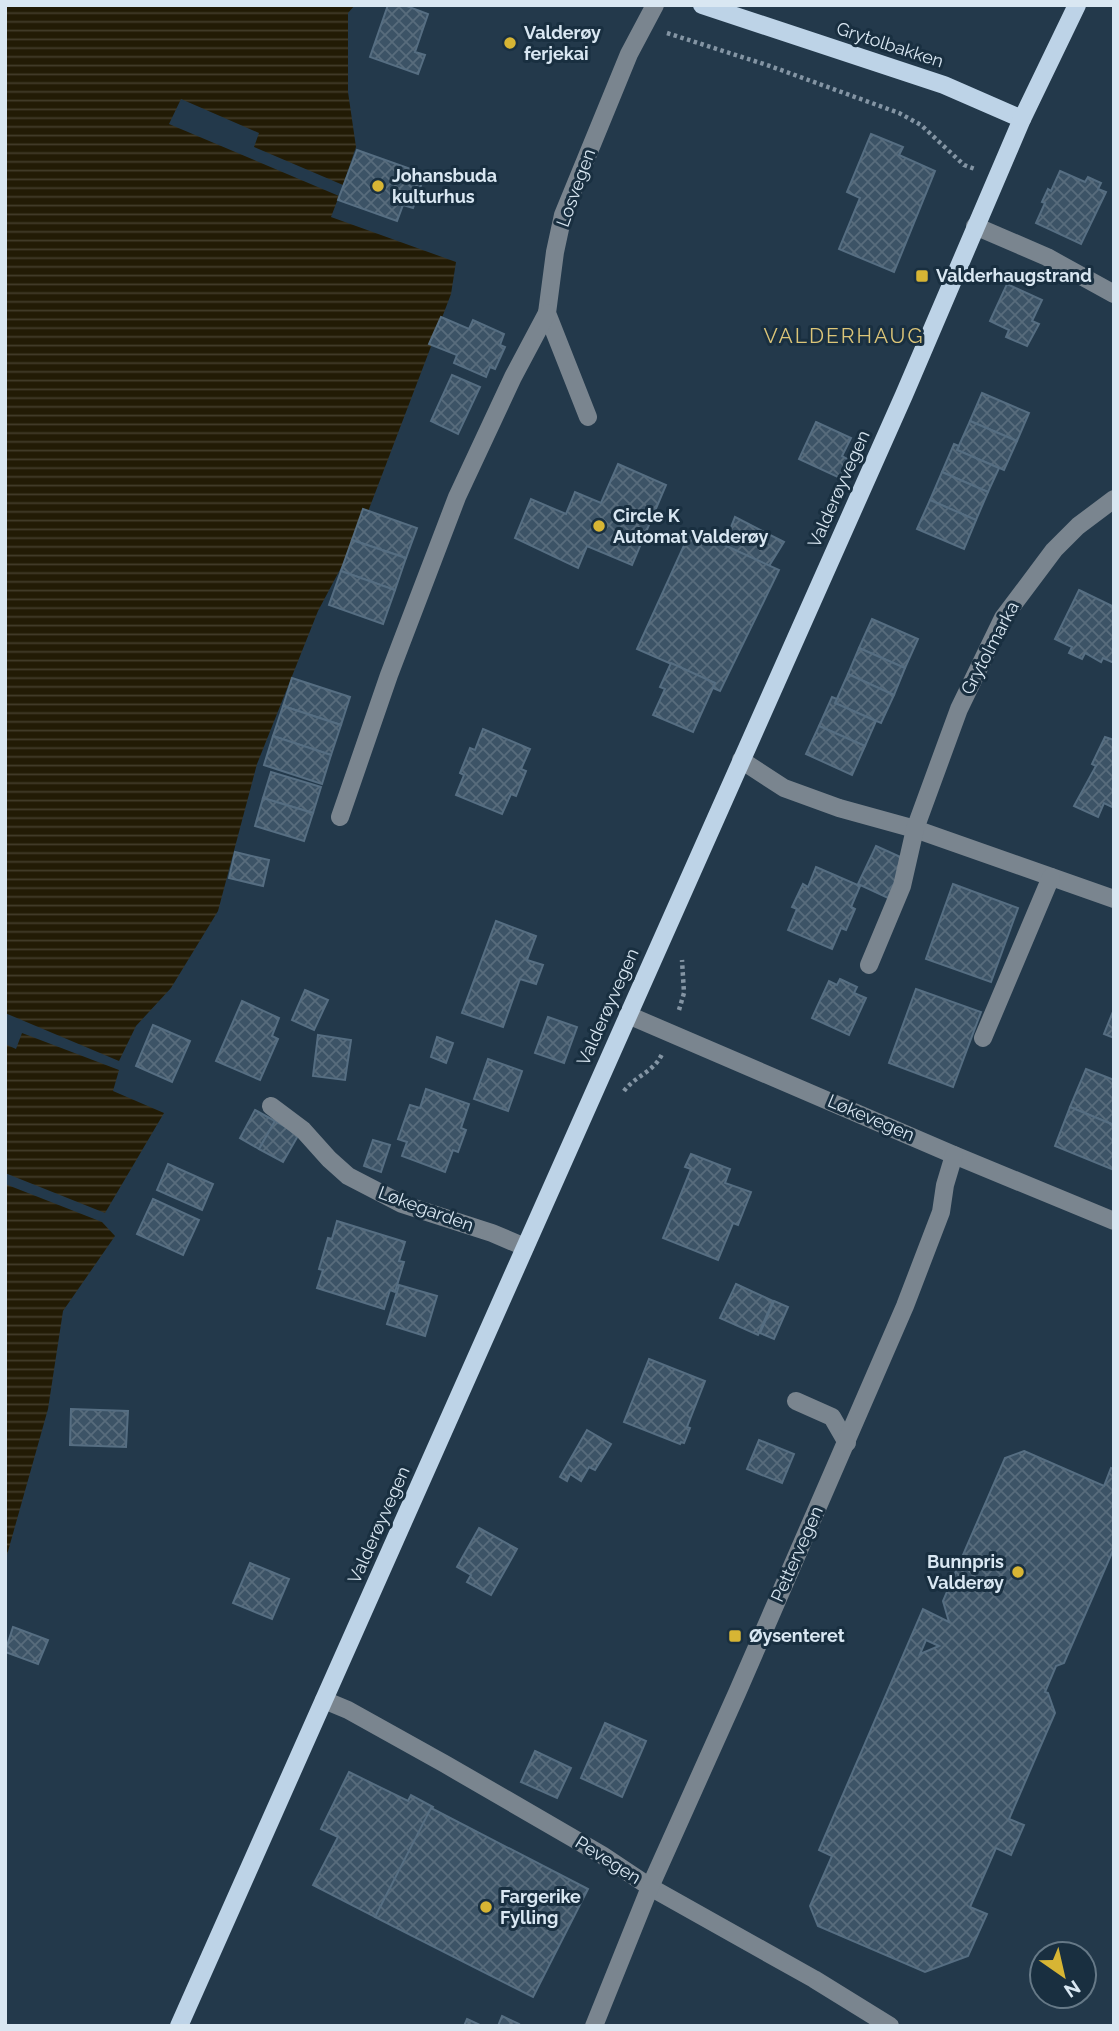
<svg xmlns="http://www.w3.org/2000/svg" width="1119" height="2031" font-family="Raleway,sans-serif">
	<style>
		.water { fill: url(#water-rules) }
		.building { fill: url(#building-cross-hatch); stroke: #566e82; stroke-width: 2; fill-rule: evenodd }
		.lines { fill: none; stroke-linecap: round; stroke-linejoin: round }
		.path { stroke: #8495a4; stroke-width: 4.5; stroke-dasharray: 3.5 3.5; stroke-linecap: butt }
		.minor { stroke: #7a858f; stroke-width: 18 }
		.major { stroke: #bdd3e7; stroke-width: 18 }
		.poi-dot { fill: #d7b534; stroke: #192f40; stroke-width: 2.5 }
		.labels { text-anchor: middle; stroke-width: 6; stroke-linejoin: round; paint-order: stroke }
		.poi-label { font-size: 18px; font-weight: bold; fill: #d9e7f2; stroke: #192f40; text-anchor: start }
		.street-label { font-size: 18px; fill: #d9e7f2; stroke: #192f40 }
		.quarter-label { font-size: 21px; letter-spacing: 2px; fill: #dcc578; stroke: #192f40 }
	</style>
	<defs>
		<pattern id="water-rules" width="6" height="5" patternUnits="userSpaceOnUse" patternTransform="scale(1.75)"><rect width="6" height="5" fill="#221b05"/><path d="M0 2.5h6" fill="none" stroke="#423c2a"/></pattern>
		<pattern id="building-cross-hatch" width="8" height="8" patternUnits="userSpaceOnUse" patternTransform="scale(1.75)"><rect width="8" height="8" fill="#3c5366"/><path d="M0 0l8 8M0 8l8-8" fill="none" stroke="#586c7c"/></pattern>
	</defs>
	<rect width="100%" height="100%" fill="#23394b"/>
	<g class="water">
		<path d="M5,5H355L348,13V92L356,147L343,185L254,147L259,133L181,99L169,124L339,196L331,217L456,262L451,294L361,530L318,611L257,764L218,911L171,988L136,1026L119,1061L5,1013Z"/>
		<path d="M22,1033L119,1070L113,1091L164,1113L105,1213L5,1173V1044L16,1049Z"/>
		<path d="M5,1184L102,1222L115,1236L63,1311L48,1409L5,1562Z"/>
	</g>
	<g class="building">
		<path d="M388,5H404L428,14L415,52L425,55L418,74L370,57Z"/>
		<path d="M871,134L903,147L899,155L935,171L894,272L839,249L860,198L847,192Z"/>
		<path d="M357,150L425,174L413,208L403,205L397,221L338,200Z"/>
		<path d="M1060,171L1085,182L1088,177L1101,183L1098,189L1106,192L1081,244L1036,223L1045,203L1042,202L1048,189L1051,191Z"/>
		<path d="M1007,284L1042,300L1032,321L1039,324L1027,346L1006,337L1009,330L990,321Z"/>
		<path d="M441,317L469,329L473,320L504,334L500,345L505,347L495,369L490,367L486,377L454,363L457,355L429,344Z"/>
		<path d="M452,375L480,387L458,434L431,421Z"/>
		<path d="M982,393L1029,413L1017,441L970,421Z"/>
		<path d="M970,421L1017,441L1004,470L957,450Z"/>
		<path d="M816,422L851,438L842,456L849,460L840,478L799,459Z"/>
		<path d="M954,444L959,446L957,450L999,468L988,492L942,472Z"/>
		<path d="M618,464L666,485L632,565L587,546L578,568L515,538L531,499L566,514L575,492L601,503Z"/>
		<path d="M942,472L988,492L976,520L930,500Z"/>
		<path d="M930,500L976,520L964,549L917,529Z"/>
		<path d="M363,509L417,528L406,558L352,540Z"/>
		<path d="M735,517L784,542L769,566L724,545Z"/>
		<path d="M691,530L779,570L720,691L713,688L715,683L637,649Z"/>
		<path d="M352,540L406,558L395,590L341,571Z"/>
		<path d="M341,571L395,590L383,624L329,605Z"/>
		<path d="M1079,590L1114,607V663L1103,658L1101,662L1085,653L1082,659L1069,653L1072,647L1055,639Z"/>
		<path d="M872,619L918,639L905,668L859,648Z"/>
		<path d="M859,648L905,668L894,695L848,674Z"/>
		<path d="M671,663L715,683L693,732L653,715L665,689L660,687Z"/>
		<path d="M848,674L894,695L881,723L835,703Z"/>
		<path d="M292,678L350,697L341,725L283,706Z"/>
		<path d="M832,697L837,699L835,703L876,721L865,746L819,726Z"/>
		<path d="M283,706L341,725L331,755L273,736Z"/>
		<path d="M819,726L865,746L852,775L806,754Z"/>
		<path d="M483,729L530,749L521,769L526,771L516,796L511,794L502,814L456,795L464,775L460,773L470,748L475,750Z"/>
		<path d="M273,736L331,755L322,784L264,765Z"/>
		<path d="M1105,737L1114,740V808L1104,803L1098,817L1074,806L1096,766L1092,764Z"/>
		<path d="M271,772L321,787L313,813L263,798Z"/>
		<path d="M263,798L313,813L304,841L255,826Z"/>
		<path d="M876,846L905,859L888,898L858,884Z"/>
		<path d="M235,852L269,860L263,886L229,878Z"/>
		<path d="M816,867L860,886L851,907L855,909L846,930L841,928L832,949L788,930L797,909L792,907L803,884L808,887Z"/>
		<path d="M953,884L1018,908L991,982L926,959Z"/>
		<path d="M496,921L536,936L527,960L543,965L536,984L520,979L503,1027L462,1013Z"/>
		<path d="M840,979L857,987L854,993L866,998L849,1035L812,1018L829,981L837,985Z"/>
		<path d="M916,989L981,1012L953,1087L889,1063Z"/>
		<path d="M305,990L328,1000L314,1030L292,1020Z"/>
		<path d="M242,1001L279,1018L272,1036L278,1039L260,1080L216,1061Z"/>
		<path d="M1114,1009V1038L1104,1034Z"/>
		<path d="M548,1017L577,1027L564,1063L535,1053Z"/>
		<path d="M153,1025L190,1041L172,1082L136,1066Z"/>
		<path d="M318,1035L351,1040L345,1080L313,1076Z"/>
		<path d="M437,1037L453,1043L446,1063L431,1057Z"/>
		<path d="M488,1059L522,1071L508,1111L474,1099Z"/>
		<path d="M1086,1069L1114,1080V1125L1070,1107Z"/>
		<path d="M426,1089L469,1104L461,1128L466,1130L458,1152L453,1150L445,1172L402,1156L407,1142L398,1139L410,1105L420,1108Z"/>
		<path d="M1070,1107L1114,1125V1170L1055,1146Z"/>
		<path d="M255,1110L275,1121L259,1149L240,1138Z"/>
		<path d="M275,1121L299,1134L283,1162L259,1149Z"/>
		<path d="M373,1140L390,1145L381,1172L364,1166Z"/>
		<path d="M691,1154L730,1169L725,1183L751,1192L738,1225L733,1223L718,1260L663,1238L691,1169L685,1167Z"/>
		<path d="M168,1164L213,1184L202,1210L157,1190Z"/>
		<path d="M153,1199L199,1220L183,1255L137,1234Z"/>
		<path d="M337,1221L405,1242L399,1261L404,1262L395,1292L390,1290L384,1309L317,1288L323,1270L319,1269L328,1238L332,1239Z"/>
		<path d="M736,1284L773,1301L758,1335L720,1318Z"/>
		<path d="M399,1285L437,1296L425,1336L387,1324Z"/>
		<path d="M774,1301L788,1307L774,1339L760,1333Z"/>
		<path d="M649,1359L705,1381L687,1427L690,1428L684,1443L681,1442L680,1444L624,1422Z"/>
		<path d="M71,1409L128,1411L126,1447L70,1445Z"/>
		<path d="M587,1430L611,1444L595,1470L589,1467L581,1481L570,1474L567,1481L560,1477Z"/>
		<path d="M759,1440L794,1454L782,1483L747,1469Z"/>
		<path d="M1024,1451L1104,1486L1111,1468L1114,1469V1548L1064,1663L1056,1666L1045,1692L1048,1693L1055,1713L1009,1819L1024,1825L1011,1855L996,1848L970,1907L987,1914L968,1956L925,1972L818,1926L810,1906L832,1856L819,1850L923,1609L949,1622L943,1601L1005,1458ZM926,1640L939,1646L920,1654Z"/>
		<path d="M479,1528L517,1549L491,1595L467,1582L471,1575L457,1567Z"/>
		<path d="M250,1563L289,1579L272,1619L233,1603Z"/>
		<path d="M13,1627L48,1640L38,1664L5,1652Z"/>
		<path d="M605,1723L646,1741L622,1797L581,1778Z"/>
		<path d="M535,1751L571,1768L557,1798L521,1782Z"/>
		<path d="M349,1772L408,1801L411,1795L433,1807L375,1917L313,1885L338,1837L321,1829Z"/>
		<path d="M431,1808L588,1889L533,1997L375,1917Z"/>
		<path d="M502,2016L519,2024L518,2026H498Z"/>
		<path d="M467,2019L482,2026H464Z"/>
	</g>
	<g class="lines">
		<g class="path">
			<path d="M667,33L770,66L899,113L921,125L964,165L975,169"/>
			<path d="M679,1010L684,993L682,960"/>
			<path d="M624,1091C635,1076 654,1072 662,1054"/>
		</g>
		<g class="minor">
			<path d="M975,226L1047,257L1114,294"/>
			<path d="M588,417L547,313L555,252L563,215L629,54L655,5"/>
			<path d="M741,760L784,788L839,808L915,829L1114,899"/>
			<path d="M340,817L389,675L457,497L513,377L547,313"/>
			<path d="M869,965L902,886L915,829L959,709L1003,618L1054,550L1078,526L1114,499"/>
			<path d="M628,1015L954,1155L1114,1221"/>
			<path d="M983,1038L1051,877"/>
			<path d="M271,1106L303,1130L329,1159L348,1176L402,1204L492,1233L525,1247"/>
			<path d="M796,1401L832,1417L847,1443"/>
			<path d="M324,1700L348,1710L445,1764L602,1855L650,1887L814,1979L890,2026"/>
			<path d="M594,2026L650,1887L737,1693L905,1306L941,1212L945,1185L954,1155"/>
		</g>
		<g class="major">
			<path d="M702,5L944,85L1022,119"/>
			<path d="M179,2026L904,395L1022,119L1077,5"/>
		</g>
	</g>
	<g class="poi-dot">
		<circle cx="510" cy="43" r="7"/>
		<circle cx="378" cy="186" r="7"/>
		<rect x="915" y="269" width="14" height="14" rx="3.5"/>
		<circle cx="599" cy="526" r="7"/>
		<circle cx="1018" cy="1572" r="7"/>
		<rect x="728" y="1629" width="14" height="14" rx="3.5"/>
		<circle cx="486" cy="1907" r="7"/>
	</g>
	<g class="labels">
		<g class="poi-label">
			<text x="524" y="39">Valderøy<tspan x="524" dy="21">ferjekai</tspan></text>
			<text x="392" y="182">Johansbuda<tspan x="392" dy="21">kulturhus</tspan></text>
			<text x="936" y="282">Valderhaugstrand</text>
			<text x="613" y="522">Circle K<tspan x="613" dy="21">Automat Valderøy</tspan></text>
			<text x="1004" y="1568" text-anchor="end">Bunnpris<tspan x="1004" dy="21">Valderøy</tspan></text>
			<text x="749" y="1642">Øysenteret</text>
			<text x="500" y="1903">Fargerike<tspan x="500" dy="21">Fylling</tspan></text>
		</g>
		<g class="street-label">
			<text transform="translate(890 45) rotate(18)" y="6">Grytolbakken</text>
			<text transform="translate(576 188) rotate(-70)" y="6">Losvegen</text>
			<text transform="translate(839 489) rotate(-66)" y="6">Valderøyvegen</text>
			<text transform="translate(990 648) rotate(-62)" y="6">Grytolmarka</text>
			<text transform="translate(608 1007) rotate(-66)" y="6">Valderøyvegen</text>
			<text transform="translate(871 1118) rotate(23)" y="6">Løkevegen</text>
			<text transform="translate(426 1209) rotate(20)" y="6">Løkegarden</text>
			<text transform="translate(379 1525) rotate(-66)" y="6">Valderøyvegen</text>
			<text transform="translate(797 1554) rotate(-66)" y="6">Pettervegen</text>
			<text transform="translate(608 1860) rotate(32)" y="6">Pevegen</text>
		</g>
		<g class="quarter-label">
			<text x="844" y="343">VALDERHAUG</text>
		</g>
	</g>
	<rect width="1119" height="2031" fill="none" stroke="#d9e7f2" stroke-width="14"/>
	<g transform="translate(1063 1975) rotate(146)"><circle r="33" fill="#192f40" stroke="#667987" stroke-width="2"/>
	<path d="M0-5L12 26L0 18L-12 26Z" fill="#d7b534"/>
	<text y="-10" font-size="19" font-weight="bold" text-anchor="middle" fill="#d9e7f2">N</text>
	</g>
</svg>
